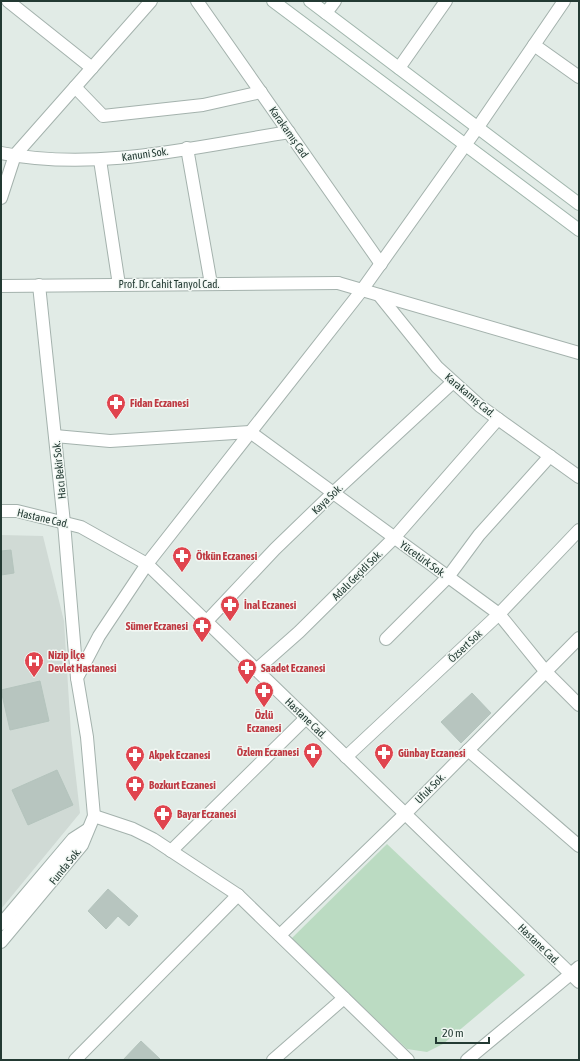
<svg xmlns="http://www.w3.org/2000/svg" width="580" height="1061" font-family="'Asap Condensed',sans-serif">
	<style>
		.built { fill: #d0dad5 }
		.green { fill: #bbdbc2 }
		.building { fill: #b7c5bf; stroke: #b4c4bd }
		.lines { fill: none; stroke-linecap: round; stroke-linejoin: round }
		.minor-casing { stroke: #a4b2ad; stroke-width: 14 }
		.tertiary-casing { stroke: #a4b2ad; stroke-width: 14 }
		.secondary-casing { stroke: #a1b6ad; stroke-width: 14 }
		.minor { stroke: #fff; stroke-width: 12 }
		.tertiary { stroke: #fff; stroke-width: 12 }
		.secondary { stroke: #fff; stroke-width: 12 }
		.labels { text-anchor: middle; stroke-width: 3; stroke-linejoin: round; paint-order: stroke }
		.street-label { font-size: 11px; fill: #233a33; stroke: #f2f8f4 }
		.health-label { font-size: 11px; font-weight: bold; fill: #be3a42; stroke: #f2f8f4; text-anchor: start }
	</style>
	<rect width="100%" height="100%" fill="#e1ebe6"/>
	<path class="built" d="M1,535L43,536L64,621L71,734L80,813L1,909Z"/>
	<path class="green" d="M387,844L525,975L443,1044L427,1052L407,1049L291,939Z"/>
	<g class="building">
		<path d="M11,550L14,573L1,575V551Z"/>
		<path d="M40,681L49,721L10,730L1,690Z"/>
		<path d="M472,693L491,713L461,743L441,722Z"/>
		<path d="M57,770L73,805L28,825L12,790Z"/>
		<path d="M108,889L138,916L129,926L118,916L106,929L88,911Z"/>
		<path d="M141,1041L161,1060H123Z"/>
	</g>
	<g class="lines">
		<defs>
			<g id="minor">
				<path d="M8,1L92,68"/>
				<path d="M197,1L381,264"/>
				<path d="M326,13L335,1"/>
				<path d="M534,45L579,77"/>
				<path d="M399,68L446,1"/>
				<path d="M75,87L103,116L203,105L261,92"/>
				<path d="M187,148L211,284"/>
				<path d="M1,153C96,172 195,147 289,132"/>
				<path d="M100,160L119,285"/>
				<path d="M1,198L15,155L151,1"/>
				<path d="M338,283L579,353"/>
				<path d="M39,285L64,523L77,678"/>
				<path d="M379,295L437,367L480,406L579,477"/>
				<path d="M55,436L110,441L250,432L499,614L546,672L579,705"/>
				<path d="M1,511H17L81,527L147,564L579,982"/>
				<path d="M206,622L275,549L333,493L453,382"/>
				<path d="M386,639L448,577L479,535L550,456"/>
				<path d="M256,670L299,632L394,538L498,419"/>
				<path d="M468,750L579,846"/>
				<path d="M346,757L499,614L579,530"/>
				<path d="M94,816L133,829L153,839L238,895L408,1060"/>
				<path d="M171,851L306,718"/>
				<path d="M1,924L73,839L87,830"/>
				<path d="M280,935L405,814L579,638"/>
				<path d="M1,942L82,845L94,816L87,737L77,678L99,636L147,564L362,290L478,127L564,1"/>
				<path d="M75,1060L238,895"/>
				<path d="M273,1060L344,998"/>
				<path d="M467,1060L579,967"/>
			</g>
			<path id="tertiary" d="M1,286L338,283"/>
			<g id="secondary">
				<path d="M273,1L579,230"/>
				<path d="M310,1L579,204"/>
			</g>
		</defs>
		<use href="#minor" class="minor-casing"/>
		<use href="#tertiary" class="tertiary-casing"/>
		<use href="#secondary" class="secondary-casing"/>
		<use href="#minor" class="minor"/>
		<use href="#tertiary" class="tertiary"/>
		<use href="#secondary" class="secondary"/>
	</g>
	<defs>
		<symbol id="pharmacy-pin" viewBox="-11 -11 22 30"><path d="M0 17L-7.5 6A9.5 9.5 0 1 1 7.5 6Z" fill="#e0444e" stroke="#f2f8f4"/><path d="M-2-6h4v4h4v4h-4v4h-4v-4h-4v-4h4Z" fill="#fff"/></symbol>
		<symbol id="hospital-pin" viewBox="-11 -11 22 30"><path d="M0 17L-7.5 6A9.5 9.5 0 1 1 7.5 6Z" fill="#e0444e" stroke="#f2f8f4"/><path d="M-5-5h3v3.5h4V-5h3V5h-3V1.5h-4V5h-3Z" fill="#fff"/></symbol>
	</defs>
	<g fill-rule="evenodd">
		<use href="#pharmacy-pin" x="105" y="392" width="22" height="30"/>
		<use href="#pharmacy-pin" x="171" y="545" width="22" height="30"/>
		<use href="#pharmacy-pin" x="219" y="594" width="22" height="30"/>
		<use href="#pharmacy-pin" x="191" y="615" width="22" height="30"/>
		<use href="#hospital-pin" x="23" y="650" width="22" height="30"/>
		<use href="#pharmacy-pin" x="236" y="657" width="22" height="30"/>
		<use href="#pharmacy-pin" x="253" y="680" width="22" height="30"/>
		<use href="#pharmacy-pin" x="302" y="741" width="22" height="30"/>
		<use href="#pharmacy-pin" x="373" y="742" width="22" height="30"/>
		<use href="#pharmacy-pin" x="124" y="744" width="22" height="30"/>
		<use href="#pharmacy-pin" x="124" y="774" width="22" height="30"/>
		<use href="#pharmacy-pin" x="152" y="803" width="22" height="30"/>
	</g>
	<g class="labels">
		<g class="street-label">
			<text transform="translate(289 132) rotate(55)" y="4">Karakamış Cad</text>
			<text transform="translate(145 154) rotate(-8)" y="4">Kanuni Sok.</text>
			<text x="169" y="288">Prof. Dr. Cahit Tanyol Cad.</text>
			<text transform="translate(470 395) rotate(40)" y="4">Karakamış Cad.</text>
			<text transform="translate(59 470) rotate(-96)" y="4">Hacı Bekir Sok.</text>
			<text transform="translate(327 499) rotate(-44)" y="4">Kaya Sok.</text>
			<text transform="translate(43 518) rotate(13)" y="4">Hastane Cad.</text>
			<text transform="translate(423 559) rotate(36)" y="4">Yücetürk Sok.</text>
			<text transform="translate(357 575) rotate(-45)" y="4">Adalı Geçidi Sok.</text>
			<text transform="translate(465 646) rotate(-43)" y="4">Özsert Sok</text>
			<text transform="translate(306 718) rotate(44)" y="4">Hastane Cad.</text>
			<text transform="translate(430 788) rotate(-45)" y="4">Ufuk Sok.</text>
			<text transform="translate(65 866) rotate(-51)" y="4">Funda Sok.</text>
			<text transform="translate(539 944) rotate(44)" y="4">Hastane Cad.</text>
		</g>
		<g class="health-label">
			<text x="130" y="407">Fidan Eczanesi</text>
			<text x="196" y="560">Ötkün Eczanesi</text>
			<text x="244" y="609">İnal Eczanesi</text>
			<text x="188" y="630" text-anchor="end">Sümer Eczanesi</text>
			<text x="48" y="659">Nizip İlçe<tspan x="48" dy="13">Devlet Hastanesi</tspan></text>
			<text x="261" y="672">Saadet Eczanesi</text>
			<text x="264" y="719" text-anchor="middle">Özlü<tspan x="264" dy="13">Eczanesi</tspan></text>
			<text x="299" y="756" text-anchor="end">Özlem Eczanesi</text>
			<text x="398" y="757">Günbay Eczanesi</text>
			<text x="149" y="759">Akpek Eczanesi</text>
			<text x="149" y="789">Bozkurt Eczanesi</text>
			<text x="177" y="818">Bayar Eczanesi</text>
		</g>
	</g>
	<rect width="580" height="1061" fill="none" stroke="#233a33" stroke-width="4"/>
	<path d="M436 1037v6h53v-6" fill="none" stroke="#233a33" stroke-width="2"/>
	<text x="442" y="1037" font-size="12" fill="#233a33" stroke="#f2f8f4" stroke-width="3" paint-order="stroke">20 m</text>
</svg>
